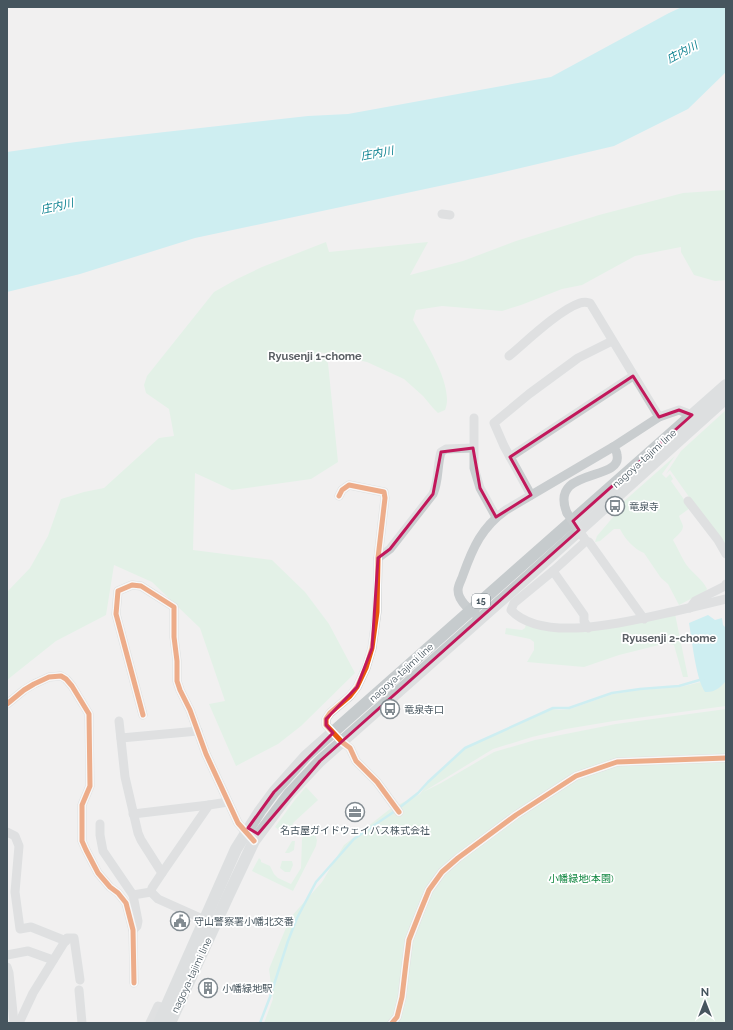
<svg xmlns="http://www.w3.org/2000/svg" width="733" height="1030" font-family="Raleway,'Noto Sans JP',sans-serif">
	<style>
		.green { fill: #d3f2db }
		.water { fill: #a5eaf2 }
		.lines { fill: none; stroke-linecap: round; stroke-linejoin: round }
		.stream { stroke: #a5eaf2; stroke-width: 2.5 }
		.minor { stroke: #c9cdcf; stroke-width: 9 }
		.major { stroke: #c6cbcd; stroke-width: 12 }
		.minor-bridge { stroke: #c9cdcf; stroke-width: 9 }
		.cycleway-casing { stroke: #fff; stroke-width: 8 }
		.cycleway { stroke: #e8590c; stroke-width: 5 }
		.marked { fill: none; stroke: #c2185b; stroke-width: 3; stroke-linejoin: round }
		.labels { text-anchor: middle; stroke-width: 3.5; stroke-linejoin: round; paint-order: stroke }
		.shield { fill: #fff; stroke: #7e888e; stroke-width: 1 }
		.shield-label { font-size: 9px; font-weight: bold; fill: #46555e }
		.street-label { font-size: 10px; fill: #46555e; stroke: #fff }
		.poi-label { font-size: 10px; fill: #46555e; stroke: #fff; text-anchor: start }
		.park-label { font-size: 10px; fill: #0f863f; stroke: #fff }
		.water-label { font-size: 11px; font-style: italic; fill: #057e8d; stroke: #fff }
		.neighbourhood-label { font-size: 11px; font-weight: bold; fill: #5b6065; stroke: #fff }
	</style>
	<rect width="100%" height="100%" fill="#f1f0f0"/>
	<g class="green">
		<path d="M726,190V280L715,281L694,275L681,252V247L635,256L582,285L562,289L521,305L502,311L442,306L416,310L413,320C425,341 455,387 445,410L438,413L433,408L423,396L404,379L367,362L319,352L328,363L338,462L311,479L232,490L195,473L193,550L272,560L305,592L329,624L355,673L301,726L278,744L236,766L209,704L225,701L200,628L152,582L114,565L106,615L56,641L7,680V592L30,568L48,536L61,499L84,492L104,488L159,438L174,436L169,409L146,393L144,385L147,376L214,292L237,279L262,267L326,242L329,252L428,242L410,275L463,261L516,241L599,215L683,193Z"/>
		<path d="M726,410V549L670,470L666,474L681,451Z"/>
		<path d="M675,456L662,474L666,478L670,474L673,479L671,481L690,508L679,516C680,519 682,523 683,526C683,532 676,536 673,540C677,547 680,554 684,561C690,572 702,578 707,589L706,591L679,605L668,584L661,578L644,553C634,549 625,539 620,529H614L600,541L595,542L597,536L614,516L613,511Z"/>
		<path d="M675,614L688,677H683L674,645L667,643L619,655L584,667L527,662L534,650V642L530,639L505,634L506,628L522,630L525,628L526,624L545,629Z"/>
		<path d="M726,681V706L614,721L566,729L532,737L493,749L423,792L441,783L494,752L535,740L616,724L726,709V1023H264L273,999L269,969L290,918L322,882L344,845L390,809L420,794L430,780L466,748L553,709L559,710L570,709L613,694L639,690L680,687L701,682L703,689H717Z"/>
		<path d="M306,787L318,800L294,822L286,835L275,827L294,801Z"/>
		<path d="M307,832L315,834L317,840L316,846L293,891L252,871L259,858L261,860V862L270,866L274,874L278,878L291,884L301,868L302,839L303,836Z"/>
		<path d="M292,841H295L294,850L289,853H285Z"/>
		<path d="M282,861H292L293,865L290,872H285L280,868Z"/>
	</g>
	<g class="water">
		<path d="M682,7H726V72L688,109L614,146L491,175L195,238L80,274L7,292V152L76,142L308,116L348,114L551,77L669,13Z"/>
		<path d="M708,615L715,620L722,618L723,625L726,628V681C721,687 714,693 705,692C696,679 692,640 689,623Z"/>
	</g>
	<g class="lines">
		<g class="stream">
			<path d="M399,808L418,793L428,782L465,748L553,708H569L612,693L640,689L679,686L703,679"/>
			<path d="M260,1023L270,997L288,941L297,918L316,882L354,839L395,811"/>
		</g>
		<g class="minor">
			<path d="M442,214L450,215"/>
			<path d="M509,356C527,341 559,310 580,303C583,302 586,302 590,303L659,417"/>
			<path d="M474,418V468L480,488L496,517"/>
			<path d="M510,457L633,376"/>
			<path d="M531,495L504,446L494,423L529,394L578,358L612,341"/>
			<path d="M339,496L342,490L349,485L384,492L385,498L378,558L377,612L372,648L366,668L357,687L350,696L330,713L326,719V725L342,742L350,748L356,761L377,782L399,812"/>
			<path d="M688,501L718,540L726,554"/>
			<path d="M567,513C548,467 623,482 617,455C617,452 615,449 613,447"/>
			<path d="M584,538L586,541L589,542L644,619"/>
			<path d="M586,541L553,571L514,603L511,610C544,645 635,620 676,611C692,607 709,603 726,599"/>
			<path d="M378,558L390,549L433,494C439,481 437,466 441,452L446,449L473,448"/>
			<path d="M553,571L584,615V621L588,628"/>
			<path d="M690,608L695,601L725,586L726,584"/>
			<path d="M481,618C472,612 458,602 458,590C458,585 462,579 463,575C473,547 482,527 506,510L613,447L659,417L679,410L692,415"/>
			<path d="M7,704L24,690L34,684L49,677L61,676L66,679L72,686L89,714L90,786L82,805V841L86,850L98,873L110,887L118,893L126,903L133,930L134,983"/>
			<path d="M143,715L116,614L118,591L132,585L141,586L174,607V637L177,661V681L180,690L190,710L206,754L238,823L250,837"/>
			<path d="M119,721L125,777L138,833L141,840L162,873L152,888L151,892L158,899L205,920"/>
			<path d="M121,738L198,731"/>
			<path d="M133,814L209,805"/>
			<path d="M100,824V835L103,851L133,895L138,921L137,926L133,930"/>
			<path d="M7,832L15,836L19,846L15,892L20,929L31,927L66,941"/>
			<path d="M162,873L209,805L228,802"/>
			<path d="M133,895L151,892"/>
			<path d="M7,955L28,951L53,960"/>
			<path d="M7,967L9,973L14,1023"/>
			<path d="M79,990L82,1023"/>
			<path d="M19,1023L33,993L67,938H74L80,980"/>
			<path d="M150,1023L158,1006L166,1008"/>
			<path d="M392,1023L397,1017L402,997L406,963L409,940L420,912L429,890L442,872L458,858L516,815L576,776L617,762L726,758"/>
		</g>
		<g class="major">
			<path d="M159,1023L236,849L260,811L274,792L306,756L726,385"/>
			<path d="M170,1023L228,896L254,841L289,794L320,761L523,581L726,398"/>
		</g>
		<path class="minor-bridge" d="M567,513L584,538"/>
		<defs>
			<g id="cycleway">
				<path d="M339,496L342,490L349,485L384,492L385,498L378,558L377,612L372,648L366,668L357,687L350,696L330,713L326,719V725L342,742L350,748L356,761L377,782L399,812"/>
				<path d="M7,704L24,690L34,684L49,677L61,676L66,679L72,686L89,714L90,786L82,805V841L86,850L98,873L110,887L118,893L126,903L133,930L134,983"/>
				<path d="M143,715L116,614L118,591L132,585L141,586L174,607V637L177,661V681L180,690L190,710L206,754L238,823L254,841"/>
				<path d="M392,1023L397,1017L402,997L406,963L409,940L420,912L429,890L442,872L458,858L516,815L576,776L617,762L726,758"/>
			</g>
		</defs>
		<use href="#cycleway" class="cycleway-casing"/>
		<use href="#cycleway" class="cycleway"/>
	</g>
	<path d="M0 0H733V1030H0ZM633,376L659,417L679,410L692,415L573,521L579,530L320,761L258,834L248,828L274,792L333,733L326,725V719L357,687L372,648L378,558L390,549L433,494L441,452L473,448L480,488L496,517L531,495L510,457Z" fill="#f1f0f0" fill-opacity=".55" fill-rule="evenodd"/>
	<path class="marked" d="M633,376L659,417L679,410L692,415L573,521L579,530L320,761L258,834L248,828L274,792L333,733L326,725V719L357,687L372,648L378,558L390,549L433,494L441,452L473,448L480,488L496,517L531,495L510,457Z"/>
	<defs>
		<symbol id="bus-ring" viewBox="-11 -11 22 22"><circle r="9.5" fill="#fff" stroke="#828b91" stroke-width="1.5"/><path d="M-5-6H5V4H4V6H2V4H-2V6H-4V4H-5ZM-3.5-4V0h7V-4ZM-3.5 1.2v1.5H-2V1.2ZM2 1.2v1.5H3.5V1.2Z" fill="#828b91"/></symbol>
		<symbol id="office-ring" viewBox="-11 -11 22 22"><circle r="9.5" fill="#fff" stroke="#828b91" stroke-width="1.5"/><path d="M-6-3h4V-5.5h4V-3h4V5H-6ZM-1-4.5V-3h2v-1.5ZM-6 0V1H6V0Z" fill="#828b91"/></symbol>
		<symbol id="civic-ring" viewBox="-11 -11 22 22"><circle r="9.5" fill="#fff" stroke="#828b91" stroke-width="1.5"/><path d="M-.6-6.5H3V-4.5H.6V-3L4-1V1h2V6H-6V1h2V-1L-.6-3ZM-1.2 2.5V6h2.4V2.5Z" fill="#828b91"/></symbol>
		<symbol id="building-ring" viewBox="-11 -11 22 22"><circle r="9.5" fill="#fff" stroke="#828b91" stroke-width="1.5"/><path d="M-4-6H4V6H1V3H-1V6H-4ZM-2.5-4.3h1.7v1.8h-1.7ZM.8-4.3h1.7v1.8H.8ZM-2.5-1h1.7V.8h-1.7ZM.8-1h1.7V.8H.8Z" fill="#828b91"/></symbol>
	</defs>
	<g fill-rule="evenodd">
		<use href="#bus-ring" x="604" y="495" width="22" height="22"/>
		<use href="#bus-ring" x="379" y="698" width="22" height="22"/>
		<use href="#office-ring" x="344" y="801" width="22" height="22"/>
		<use href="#civic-ring" x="169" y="910" width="22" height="22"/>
		<use href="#building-ring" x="197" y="977" width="22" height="22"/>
	</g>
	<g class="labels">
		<rect class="shield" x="472" y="594" width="18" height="14" rx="3"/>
		<g class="shield-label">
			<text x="481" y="604">15</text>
		</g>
		<g class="street-label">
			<text transform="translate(644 458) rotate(-42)" y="4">nagoya-tajimi line</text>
			<text transform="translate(401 672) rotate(-42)" y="4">nagoya-tajimi line</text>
			<text transform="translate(191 975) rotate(-65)" y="4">nagoya-tajimi line</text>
		</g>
		<g class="poi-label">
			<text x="629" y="510">竜泉寺</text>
			<text x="404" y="713">竜泉寺口</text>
			<text x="355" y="834" text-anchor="middle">名古屋ガイドウェイバス株式会社</text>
			<text x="194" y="925">守山警察署小幡北交番</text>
			<text x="222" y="992">小幡緑地駅</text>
		</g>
		<g class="park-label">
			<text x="581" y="882">小幡緑地(本園)</text>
		</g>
		<g class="water-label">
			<text transform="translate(682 52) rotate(-28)" y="4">庄内川</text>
			<text transform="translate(377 153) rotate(-11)" y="4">庄内川</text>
			<text transform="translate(57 206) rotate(-13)" y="4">庄内川</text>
		</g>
		<g class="neighbourhood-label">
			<text x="315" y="360">Ryusenji 1-chome</text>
			<text x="669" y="642">Ryusenji 2-chome</text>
		</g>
	</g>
	<rect width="733" height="1030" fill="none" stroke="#46555e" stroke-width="16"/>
	<g transform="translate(705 1002)" stroke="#ffffff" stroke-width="3" paint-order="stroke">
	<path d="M0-3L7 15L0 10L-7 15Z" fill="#46555e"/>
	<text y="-6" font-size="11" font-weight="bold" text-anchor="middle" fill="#46555e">N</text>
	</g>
</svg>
